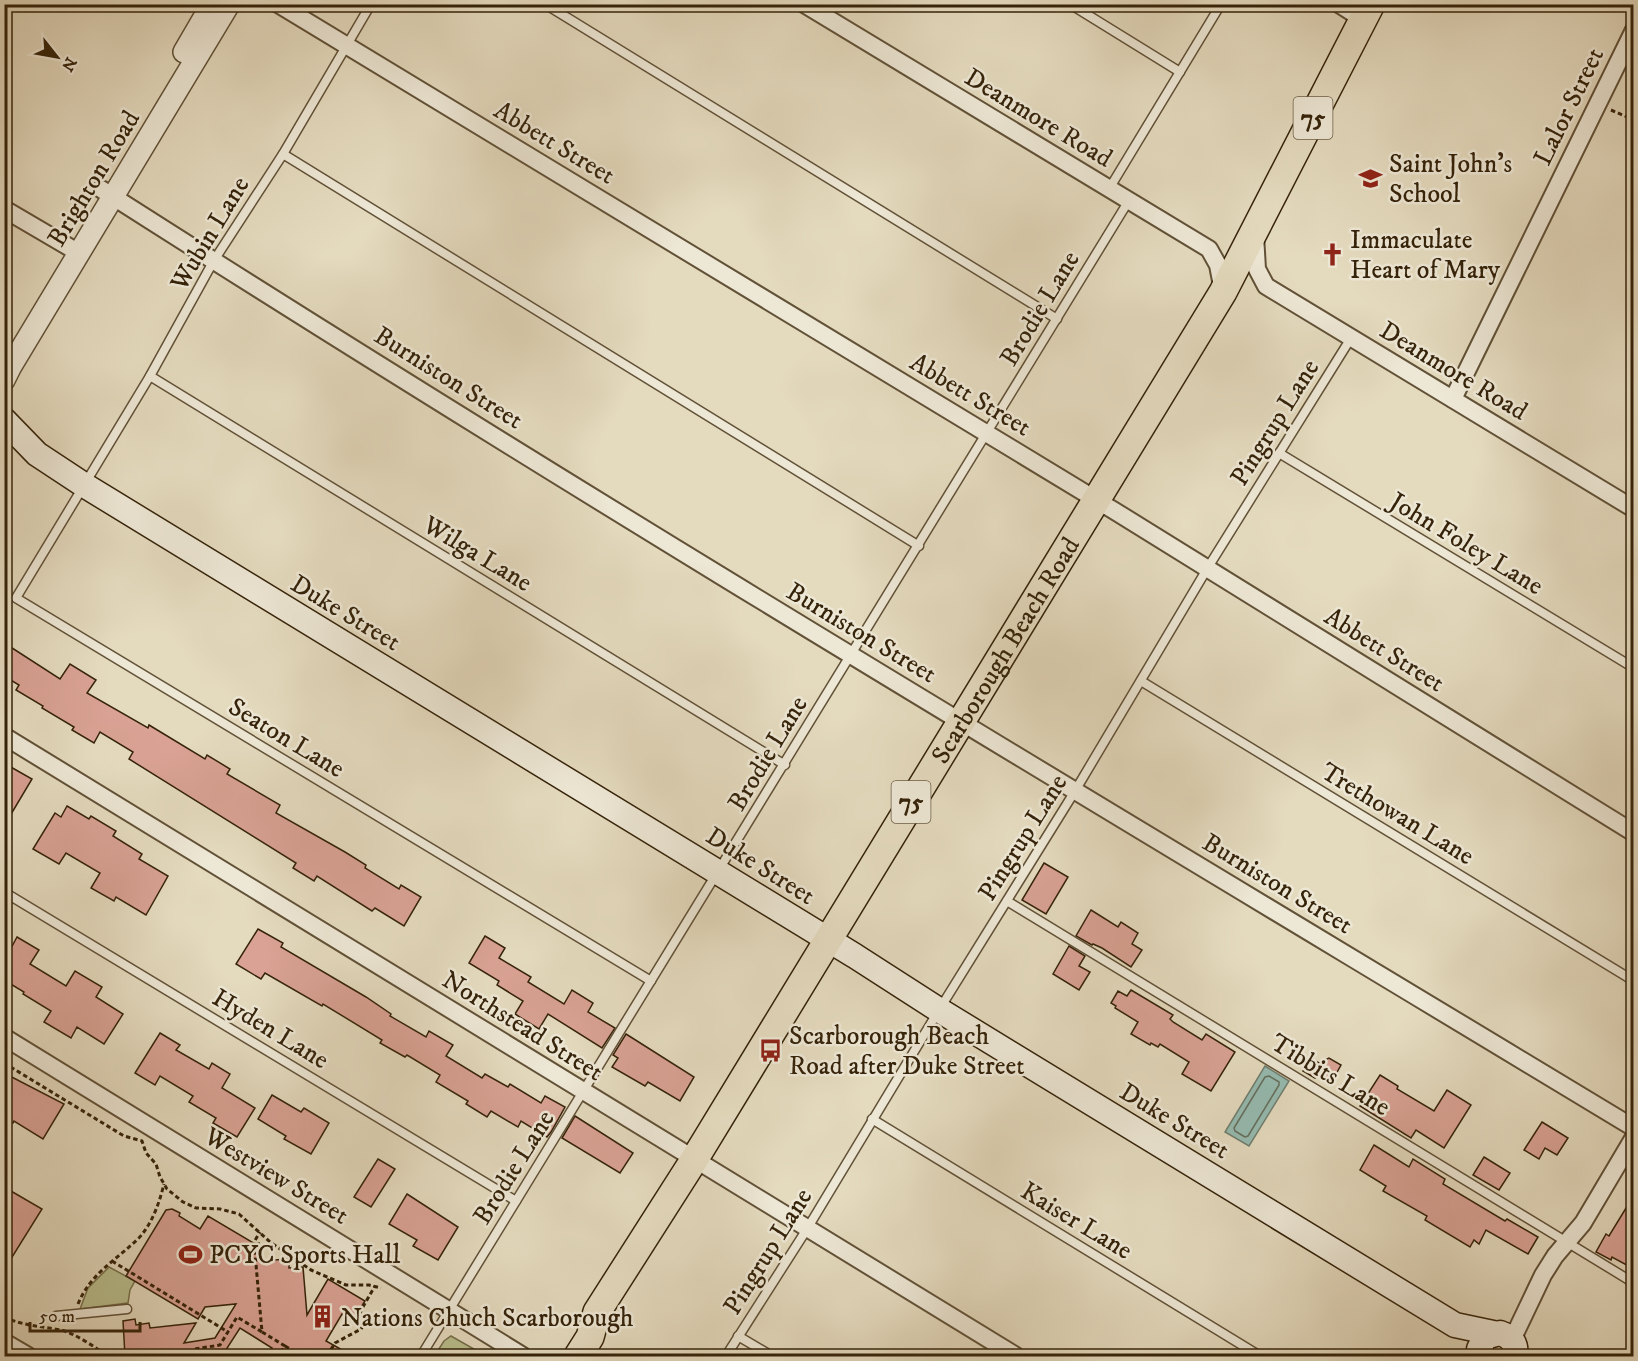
<svg xmlns="http://www.w3.org/2000/svg" width="1638" height="1361" font-family="'IM FELL DW Pica',serif">
	<style>
		.green { fill: #b9be8e; stroke: #77704c; stroke-width: 1.5 }
		.water { fill: #95bbb1; stroke: #6f7e6e; stroke-width: 1.5 }
		.lines { fill: none; stroke-linecap: round; stroke-linejoin: round }
		.shore { stroke: #656f5e; stroke-width: 1.5 }
		.building { fill: #d9a294; stroke: #35230a; stroke-width: 1.5 }
		.service-casing { stroke: #615137; stroke-width: 11 }
		.minor-casing { stroke: #615137; stroke-width: 20 }
		.tertiary-casing { stroke: #615137; stroke-width: 24 }
		.secondary-casing { stroke: #35230a; stroke-width: 27 }
		.primary-casing { stroke: #35230a; stroke-width: 30 }
		.path { stroke: #35230a; stroke-width: 3; stroke-dasharray: 4.5 3; stroke-linecap: butt }
		.service { stroke: #ede7d5; stroke-width: 8 }
		.minor { stroke: #ede7d5; stroke-width: 16 }
		.tertiary { stroke: #ede7d5; stroke-width: 21 }
		.secondary { stroke: #ede7d5; stroke-width: 24 }
		.primary { stroke: #e4dabe; stroke-width: 27 }
		.labels { text-anchor: middle; stroke-width: 5; stroke-linejoin: round; paint-order: stroke }
		.shield { fill: #ede7d5; stroke: #6c5e47; stroke-width: 1.5 }
		.shield-label { font-size: 24px; font-weight: bold; fill: #35230a }
		.street-label { font-size: 26px; fill: #35230a; stroke: #ede7d5 }
		.poi-label { font-size: 26px; fill: #35230a; stroke: #ede7d5; text-anchor: start }
	</style>
	<rect width="100%" height="100%" fill="#e4dabe"/>
	<filter id="stains"><feTurbulence type="fractalNoise" baseFrequency=".00333" numOctaves="4"/><feColorMatrix values="0 0 0 0 .2 0 0 0 0 .09 0 0 0 0 .02 0 0 0 .5 -.17"/></filter>
	<radialGradient id="worn" r=".72"><stop offset=".6" stop-color="#630" stop-opacity="0"/><stop offset="1" stop-color="#630" stop-opacity=".3"/></radialGradient>
	<g class="green">
		<path d="M109,1267L135,1281L130,1290L128,1303L80,1309L88,1288Z"/>
		<path d="M451,1336L486,1356L435,1355L444,1341Z"/>
	</g>
	<path class="water" d="M1265,1066L1289,1081L1249,1146L1225,1132Z"/>
	<g class="lines">
		<path class="shore" d="M1269,1076L1279,1082V1085L1248,1136L1245,1137L1235,1131L1234,1128L1265,1077Z"/>
	</g>
	<g class="building">
		<path d="M9,646L60,679L70,664L96,680L87,693L148,728L149,725L205,759L207,755L230,769L227,774L280,805L276,813L345,852L366,865L365,868L399,889L401,885L421,897L404,926L375,908L372,911L317,876L314,881L293,868L296,863L129,759L133,752L100,732L94,743L72,730L74,727L42,708L43,706L16,690L19,685L4,676V654Z"/>
		<path d="M9,766L32,779L4,826V772Z"/>
		<path d="M67,806L89,819L91,816L116,831L113,836L142,854L139,859L168,876L146,915L116,897L114,901L91,888L100,873L66,853L59,864L33,849L55,813L61,817Z"/>
		<path d="M1044,863L1068,877L1046,914L1022,900Z"/>
		<path d="M1091,910L1118,927L1121,922L1138,933L1132,944L1142,950L1131,967L1102,948L1093,944L1092,945L1076,936Z"/>
		<path d="M258,929L283,943L281,947L366,997L391,1014L390,1016L426,1037L429,1031L453,1045L446,1056L482,1078L485,1074L508,1087L510,1084L541,1103L545,1096L565,1107L551,1132L547,1137L521,1121L518,1127L491,1111L487,1117L466,1104L468,1101L436,1082L440,1075L407,1055L405,1057L380,1043L382,1040L323,1004L322,1006L265,973L261,979L236,964Z"/>
		<path d="M485,936L505,948L499,958L531,977L528,982L564,1004L572,990L593,1003L588,1012L615,1028L602,1048L548,1014L539,1029L515,1014L523,1001L497,985L499,981L469,963Z"/>
		<path d="M17,937L39,950L30,964L66,986L75,971L102,987L96,997L123,1014L104,1044L77,1027L71,1038L44,1022L51,1011L23,994L24,992L4,980V947L10,950Z"/>
		<path d="M1069,946L1085,956L1079,966L1090,972L1079,990L1053,974Z"/>
		<path d="M1131,990L1173,1015L1170,1019L1173,1022L1202,1040L1206,1034L1235,1052L1211,1091L1182,1074L1189,1062L1160,1044L1158,1047L1151,1043L1150,1045L1131,1034L1138,1022L1115,1008L1116,1006L1111,1003L1118,991L1127,996Z"/>
		<path d="M160,1033L180,1045L176,1050L209,1069L212,1063L230,1074L222,1088L255,1108L237,1137L213,1123L216,1118L189,1102L193,1096L160,1076L155,1085L135,1073Z"/>
		<path d="M626,1034L694,1077L680,1101L648,1082L645,1086L612,1067L618,1058L613,1055Z"/>
		<path d="M1310,1058L1319,1063L1329,1058L1341,1065L1331,1083L1318,1076L1315,1078L1303,1071Z"/>
		<path d="M4,1073L64,1104L43,1139L14,1121L13,1123L4,1118Z"/>
		<path d="M1380,1075L1398,1086L1397,1089L1434,1111L1447,1090L1471,1105L1444,1148L1416,1130L1411,1138L1360,1106Z"/>
		<path d="M272,1095L301,1112L304,1108L329,1123L311,1154L284,1139L286,1136L258,1119Z"/>
		<path d="M575,1116L633,1153L620,1173L562,1138Z"/>
		<path d="M1542,1122L1568,1138L1557,1155L1545,1148L1539,1159L1524,1150Z"/>
		<path d="M1374,1145L1409,1167L1413,1159L1445,1179L1443,1184L1505,1221L1507,1219L1538,1237L1528,1254L1486,1230L1479,1244L1474,1240L1470,1247L1425,1220L1427,1216L1383,1191L1386,1186L1360,1170Z"/>
		<path d="M1484,1157L1510,1173L1499,1190L1473,1175Z"/>
		<path d="M378,1159L395,1169L371,1207L354,1197Z"/>
		<path d="M4,1187L42,1209L4,1270Z"/>
		<path d="M407,1194L458,1227L438,1260L413,1246L417,1240L389,1224Z"/>
		<path d="M1634,1195V1269L1612,1257L1611,1260L1596,1252L1606,1234L1609,1236Z"/>
		<path d="M172,1209L180,1213L179,1216L200,1229L208,1216L255,1244L259,1243L260,1261L289,1259V1268L303,1267L307,1315L328,1279L365,1301L353,1320L342,1314L326,1341L353,1356H267L272,1348L240,1328L222,1356H125L123,1321L135,1319L136,1325L149,1323L150,1328L196,1323L184,1343L215,1338L236,1304L205,1307L198,1319L126,1276L166,1210Z"/>
	</g>
	<g class="lines">
		<defs>
			<g id="service">
				<path d="M371,4L283,154L213,262L150,376L16,598L651,981"/>
				<path d="M545,4L1057,319"/>
				<path d="M1070,4L1180,72"/>
				<path d="M283,154L919,546"/>
				<path d="M1109,189L1221,4"/>
				<path d="M150,376L785,765"/>
				<path d="M1279,453L1634,668"/>
				<path d="M1141,681L1634,981"/>
				<path d="M4,892L516,1201"/>
				<path d="M1007,901L1634,1283"/>
				<path d="M872,1119L1260,1356"/>
				<path d="M56,1316L127,1309"/>
				<path d="M738,1336L772,1356"/>
				<path d="M421,1356L1128,202"/>
				<path d="M726,1356L807,1229L939,1010L1075,791L1207,569L1351,338"/>
			</g>
			<g id="minor">
				<path d="M278,4L1113,510L1634,833"/>
				<path d="M804,4L1209,249L1218,265L1223,291"/>
				<path d="M1339,4L1364,20"/>
				<path d="M101,189C606,512 1121,818 1634,1128"/>
				<path d="M4,209L79,253"/>
				<path d="M1255,235L1257,269L1266,286L1634,509"/>
				<path d="M1453,399L1634,30"/>
				<path d="M4,736L1016,1356"/>
				<path d="M4,1037L523,1356"/>
				<path d="M1512,1340L1543,1275L1555,1256L1583,1223L1634,1137"/>
				<path d="M4,1342L28,1356"/>
			</g>
			<g id="tertiary">
				<path d="M184,52L212,4"/>
				<path d="M4,380L11,366L229,4"/>
			</g>
			<g id="secondary">
				<path d="M4,420L37,454L84,485L855,956L939,1010L1455,1325L1493,1333"/>
				<path d="M1479,1356V1349L1485,1337L1500,1333C1512,1337 1517,1344 1515,1356"/>
			</g>
			<g id="primary">
				<path id="s1" d="M578,1356L590,1337L597,1312L694,1160L1223,292L1371,4"/>
			</g>
		</defs>
		<use href="#service" class="service-casing"/>
		<use href="#minor" class="minor-casing"/>
		<use href="#tertiary" class="tertiary-casing"/>
		<use href="#secondary" class="secondary-casing"/>
		<use href="#primary" class="primary-casing"/>
		<g class="path">
			<path d="M1611,110L1634,120"/>
			<path d="M4,1063L124,1136L142,1141L146,1153L156,1164L160,1177L167,1189L183,1202L196,1208L220,1209L239,1214L270,1242L311,1270L346,1285H369L381,1288"/>
			<path d="M112,1261L228,1332"/>
			<path d="M78,1304C90,1274 116,1260 138,1239C152,1224 159,1204 164,1184"/>
			<path d="M4,1317C23,1326 41,1326 61,1330C74,1333 97,1348 107,1356"/>
			<path d="M262,1332L285,1346L278,1356"/>
			<path d="M285,1346L302,1356"/>
			<path d="M195,1349L220,1345L237,1317L262,1332L254,1242L260,1232"/>
			<path d="M327,1356L335,1343L361,1329L369,1317L360,1312L375,1286"/>
		</g>
		<use href="#service" class="service"/>
		<use href="#minor" class="minor"/>
		<use href="#tertiary" class="tertiary"/>
		<use href="#secondary" class="secondary"/>
		<use href="#primary" class="primary"/>
	</g>
	<defs>
		<symbol id="school-bare" viewBox="-9 -9 18 18"><path d="M0-5L7-2L0 1L-7-2ZM-4 1L0 2.5L4 1V4Q0 6-4 4Z" fill="#8f2418" stroke="#ede7d5" stroke-width="2.5" paint-order="stroke"/></symbol>
		<symbol id="church-bare" viewBox="-9 -9 18 18"><path d="M-1.2-6h2.4v3.5h3.3v2.4h-3.3V6h-2.4V-.1h-3.3v-2.4h3.3Z" fill="#8f2418" stroke="#ede7d5" stroke-width="2.5" paint-order="stroke"/></symbol>
		<symbol id="bus-bare" viewBox="-9 -9 18 18"><path d="M-5-6H5V4H4V6H2V4H-2V6H-4V4H-5ZM-3.5-4V0h7V-4ZM-3.5 1.2v1.5H-2V1.2ZM2 1.2v1.5H3.5V1.2Z" fill="#8f2418" stroke="#ede7d5" stroke-width="2.5" paint-order="stroke"/></symbol>
		<symbol id="stadium-bare" viewBox="-9 -9 18 18"><path d="M0-5a6.5 5 0 1 0 0 10a6.5 5 0 1 0 0-10ZM-3.5-1.8h7v3.6h-7Z" fill="#8f2418" stroke="#ede7d5" stroke-width="2.5" paint-order="stroke"/></symbol>
		<symbol id="building-bare" viewBox="-9 -9 18 18"><path d="M-4-6H4V6H1V3H-1V6H-4ZM-2.5-4.3h1.7v1.8h-1.7ZM.8-4.3h1.7v1.8H.8ZM-2.5-1h1.7V.8h-1.7ZM.8-1h1.7V.8H.8Z" fill="#8f2418" stroke="#ede7d5" stroke-width="2.5" paint-order="stroke"/></symbol>
	</defs>
	<g fill-rule="evenodd">
		<use href="#school-bare" x="1354" y="162" width="33" height="33"/>
		<use href="#church-bare" x="1316" y="238" width="33" height="33"/>
		<use href="#bus-bare" x="754" y="1034" width="33" height="33"/>
		<use href="#stadium-bare" x="174" y="1238" width="33" height="33"/>
		<use href="#building-bare" x="306" y="1300" width="33" height="33"/>
	</g>
	<g class="labels">
		<g class="shield">
			<rect x="1293.5" y="97" width="39" height="42" rx="4.5"/>
			<rect x="891.5" y="781" width="39" height="42" rx="4.5"/>
		</g>
		<g class="shield-label">
			<text x="1313" y="126">75</text>
			<text x="911" y="810">75</text>
		</g>
		<g class="street-label">
			<text transform="translate(1568 106) rotate(-64)" y="9">Lalor Street</text>
			<text transform="translate(1039 117) rotate(31)" y="9">Deanmore Road</text>
			<text transform="translate(555 142) rotate(31)" y="9">Abbett Street</text>
			<text transform="translate(93 178) rotate(-59)" y="9">Brighton Road</text>
			<text transform="translate(209 233) rotate(-59)" y="9">Wubin Lane</text>
			<text transform="translate(1039 308) rotate(-59)" y="9">Brodie Lane</text>
			<text transform="translate(1454 370) rotate(31)" y="9">Deanmore Road</text>
			<text transform="translate(449 377) rotate(32)" y="9">Burniston Street</text>
			<text transform="translate(971 394) rotate(31)" y="9">Abbett Street</text>
			<text transform="translate(1274 422) rotate(-58)" y="9">Pingrup Lane</text>
			<text transform="translate(1467 543) rotate(31)" y="9">John Foley Lane</text>
			<text transform="translate(478 553) rotate(31)" y="9">Wilga Lane</text>
			<text transform="translate(346 612) rotate(31)" y="9">Duke Street</text>
			<text transform="translate(862 632) rotate(31)" y="9">Burniston Street</text>
			<text dy="9" stroke="none"><textPath href="#s1" startOffset="826">Scarborough Beach Road</textPath></text>
			<text transform="translate(1385 649) rotate(32)" y="9">Abbett Street</text>
			<text transform="translate(287 737) rotate(31)" y="9">Seaton Lane</text>
			<text transform="translate(767 753) rotate(-59)" y="9">Brodie Lane</text>
			<text transform="translate(1398 813) rotate(31)" y="9">Trethowan Lane</text>
			<text transform="translate(1022 837) rotate(-58)" y="9">Pingrup Lane</text>
			<text transform="translate(761 865) rotate(32)" y="9">Duke Street</text>
			<text transform="translate(1278 883) rotate(31)" y="9">Burniston Street</text>
			<text transform="translate(523 1025) rotate(32)" y="9">Northstead Street</text>
			<text transform="translate(271 1028) rotate(31)" y="9">Hyden Lane</text>
			<text transform="translate(1331 1074) rotate(31)" y="9">Tibbits Lane</text>
			<text transform="translate(1175 1120) rotate(31)" y="9">Duke Street</text>
			<text transform="translate(513 1167) rotate(-58)" y="9">Brodie Lane</text>
			<text transform="translate(277 1175) rotate(31)" y="9">Westview Street</text>
			<text transform="translate(1077 1220) rotate(31)" y="9">Kaiser Lane</text>
			<text transform="translate(767 1251) rotate(-58)" y="9">Pingrup Lane</text>
		</g>
		<g class="poi-label">
			<text x="1389" y="172">Saint John’s<tspan x="1389" dy="30">School</tspan></text>
			<text x="1350" y="248">Immaculate<tspan x="1350" dy="30">Heart of Mary</tspan></text>
			<text x="789" y="1044">Scarborough Beach<tspan x="789" dy="30">Road after Duke Street</tspan></text>
			<text x="209" y="1263">PCYC Sports Hall</text>
			<text x="341" y="1326">Nations Chuch Scarborough</text>
		</g>
	</g>
	<rect width="1638" height="1361" fill="none" stroke="#e4dabe" stroke-width="24"/>
	<rect x="6" y="6" width="1626" height="1349" fill="none" stroke="#35230a" stroke-width="3"/>
	<rect x="12" y="12" width="1614" height="1337" fill="none" stroke="#35230a" stroke-width="1.5"/>
	<g transform="translate(57 57) rotate(121)" stroke="#ede7d5" stroke-width="4.5" paint-order="stroke">
	<path d="M0-4.5L10 22L0 15L-10 22Z" fill="#35230a"/>
	<text y="-9" font-size="16" font-weight="bold" text-anchor="middle" fill="#35230a">N</text>
	</g>
	<path d="M30 1322v9h110v-9" fill="none" stroke="#35230a" stroke-width="3"/>
	<text x="39" y="1322" font-size="18" fill="#35230a" stroke="#ede7d5" stroke-width="4.5" paint-order="stroke">50 m</text>
	<rect width="100%" height="100%" filter="url(#stains)"/>
	<rect width="100%" height="100%" fill="url(#worn)"/>
</svg>
